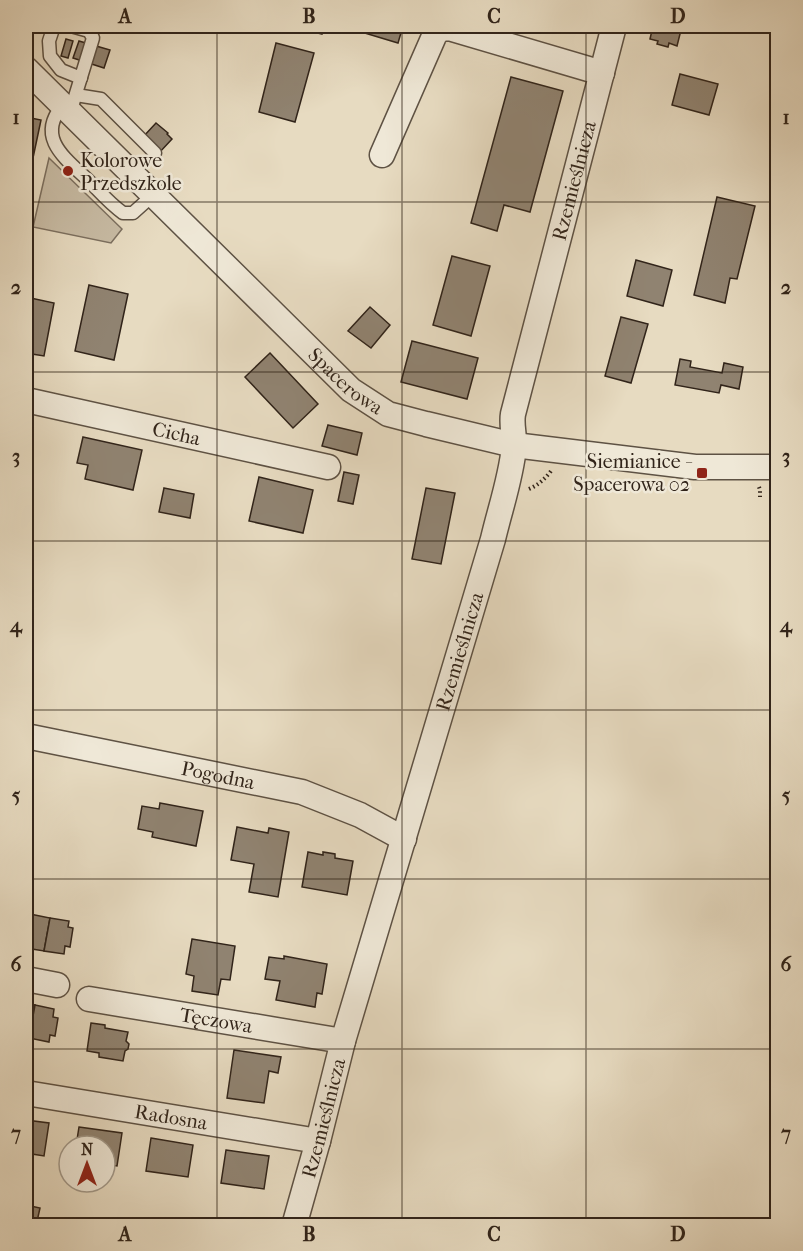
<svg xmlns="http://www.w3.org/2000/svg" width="803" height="1251" font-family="'IM FELL French Canon',serif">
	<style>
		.green { fill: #c8bca5; stroke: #7c7060; stroke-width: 1.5 }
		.building { fill: #908371; stroke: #31241a; stroke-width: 1.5 }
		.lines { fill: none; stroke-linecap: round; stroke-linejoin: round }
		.lane-casing { stroke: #5e5244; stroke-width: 15 }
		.street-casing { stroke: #5e5244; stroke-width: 27 }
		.path { stroke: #31241a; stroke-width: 4; stroke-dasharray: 1.5 3; stroke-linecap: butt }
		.lane { stroke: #efe8d7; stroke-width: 12 }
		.street { stroke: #efe8d7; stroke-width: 24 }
		.grid { fill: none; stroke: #31241a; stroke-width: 1.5; stroke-opacity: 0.55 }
		.poi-dot { fill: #8f2418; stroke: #efe8d7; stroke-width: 2 }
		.labels { text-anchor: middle; stroke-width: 5; stroke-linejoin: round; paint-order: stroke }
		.poi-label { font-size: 20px; fill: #31241a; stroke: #efe8d7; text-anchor: start }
		.street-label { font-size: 20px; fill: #31241a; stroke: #efe8d7 }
		.neatline { fill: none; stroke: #31241a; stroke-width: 2 }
		.grid-label { font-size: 20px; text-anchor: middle; font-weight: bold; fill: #31241a }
	</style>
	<rect width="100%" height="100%" fill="#e7dbc1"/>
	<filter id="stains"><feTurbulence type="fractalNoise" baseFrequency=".00333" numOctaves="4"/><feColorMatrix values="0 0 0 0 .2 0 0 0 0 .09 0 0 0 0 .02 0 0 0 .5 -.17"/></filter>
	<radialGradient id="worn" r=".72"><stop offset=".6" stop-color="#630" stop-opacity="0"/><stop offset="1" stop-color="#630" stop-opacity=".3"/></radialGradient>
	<path class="green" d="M49,158L122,229L111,243L33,227Z"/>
	<g class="building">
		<path d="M303,26H325L322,34L302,29Z"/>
		<path d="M359,26H403L398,43L358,31Z"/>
		<path d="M653,26H682L677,46L669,43L668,47L657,44L658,41L650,39Z"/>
		<path d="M66,39L73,41L68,58L61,56Z"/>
		<path d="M79,41L110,50L104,68L73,58Z"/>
		<path d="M276,43L314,53L295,122L259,112Z"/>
		<path d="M680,74L718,84L709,115L672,105Z"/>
		<path d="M511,77L563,91L530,212L504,205L497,231L471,223Z"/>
		<path d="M26,117L41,120L26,191Z"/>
		<path d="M156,123L168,133L167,134L172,139L159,153L143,137Z"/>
		<path d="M717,197L755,206L737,279L730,278L725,303L694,295Z"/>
		<path d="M26,236L31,237L26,267Z"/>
		<path d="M452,256L490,266L471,336L433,325Z"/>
		<path d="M636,260L672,270L663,306L627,296Z"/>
		<path d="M89,285L128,294L114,360L75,351Z"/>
		<path d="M26,297L54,303L44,356L26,353Z"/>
		<path d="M370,307L390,325L371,348L348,331Z"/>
		<path d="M621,317L648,324L631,383L605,376Z"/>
		<path d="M412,341L478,358L467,399L401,382Z"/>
		<path d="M270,353L318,404L293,428L245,377Z"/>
		<path d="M680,359L691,361L690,367L722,373L724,363L743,367L739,389L721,385L719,393L675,385Z"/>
		<path d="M328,425L362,433L357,455L322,446Z"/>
		<path d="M83,437L142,450L133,490L85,479L88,465L77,463Z"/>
		<path d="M344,472L359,475L353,504L338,501Z"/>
		<path d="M259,477L313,490L303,533L249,521Z"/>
		<path d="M164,488L194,494L190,518L159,512Z"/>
		<path d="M426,488L455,493L441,564L412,559Z"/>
		<path d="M160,803L203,811L196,846L152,837L153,832L138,829L142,806L159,809Z"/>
		<path d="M237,827L268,833L269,828L289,832L278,897L249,892L254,864L231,860Z"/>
		<path d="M308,852L323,855V852L335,854V858L353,861L347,895L302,887Z"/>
		<path d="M30,914L50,918L44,951L26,948V920H29Z"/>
		<path d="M50,918L69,921L68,927L73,928L70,947L65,946L64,954L44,951Z"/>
		<path d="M192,939L235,946L230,980L221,979L218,995L192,991L194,976L186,974Z"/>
		<path d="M284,956L327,964L322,994L317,993L315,1007L276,1000L280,981L265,979L269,957L284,959Z"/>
		<path d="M26,1004L35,1005L29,1038H26Z"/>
		<path d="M35,1005L54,1009L53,1017L58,1018L55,1036L50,1035L49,1042L29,1038Z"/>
		<path d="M91,1023L105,1025V1028L128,1032L126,1041L129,1044L128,1049L125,1051L123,1061L99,1057V1053L87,1051Z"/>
		<path d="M234,1050L281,1057L278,1073L269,1071L264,1103L227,1098Z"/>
		<path d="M26,1120L49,1123L44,1156L26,1153Z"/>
		<path d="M79,1127L122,1133L117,1166L105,1164V1146H76Z"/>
		<path d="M151,1138L193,1145L188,1177L146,1171Z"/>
		<path d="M226,1150L269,1156L264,1189L221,1183Z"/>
		<path d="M26,1205L40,1208L36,1226L26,1225Z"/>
	</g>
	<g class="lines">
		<defs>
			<g id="lane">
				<path d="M54,26L49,41L50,56L61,70L81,78"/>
				<path d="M76,95L101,99L155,153"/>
				<path d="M62,106C36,138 65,158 88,180C99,191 110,204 123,213H133L153,195"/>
				<path d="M70,113L93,38L89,31L71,26"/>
			</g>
			<g id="street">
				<path id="s1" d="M26,69L351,390L388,414L426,424L514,445L695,467H778"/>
				<path d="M382,155L435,34L441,29L449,28L602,73"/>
				<path id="s2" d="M26,400L328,467"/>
				<path id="s3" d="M26,736L302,792L360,815L404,839"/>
				<path d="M26,979L57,985"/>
				<path id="s4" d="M89,999L343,1041"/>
				<path id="s5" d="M26,1093L318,1141"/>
				<path id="s6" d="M294,1226L318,1141L343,1041L493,539C500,509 511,478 514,447C515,436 511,425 513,414L614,26"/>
			</g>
		</defs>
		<use href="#lane" class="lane-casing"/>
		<use href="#street" class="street-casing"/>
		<g class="path">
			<path d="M759,487L760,490V497"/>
			<path d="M529,489C538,485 545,479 551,471"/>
		</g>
		<use href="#lane" class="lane"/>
		<use href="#street" class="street"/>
	</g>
	<path class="grid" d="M217,26V1226M402,26V1226M586,26V1226M26,202H778M26,372H778M26,541H778M26,710H778M26,879H778M26,1049H778"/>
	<g class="poi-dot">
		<circle cx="68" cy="171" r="6"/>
		<rect x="696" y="467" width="12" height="12" rx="3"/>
	</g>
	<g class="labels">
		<g class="poi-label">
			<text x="80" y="167">Kolorowe<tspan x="80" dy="23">Przedszkole</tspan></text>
			<text x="690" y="468" text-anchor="end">Siemianice -<tspan x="690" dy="23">Spacerowa 02</tspan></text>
		</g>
		<g class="street-label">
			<text dy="7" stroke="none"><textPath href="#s6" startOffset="1084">Rzemieślnicza</textPath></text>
			<text dy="7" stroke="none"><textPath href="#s1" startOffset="447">Spacerowa</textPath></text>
			<text dy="7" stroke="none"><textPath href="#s2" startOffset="154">Cicha</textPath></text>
			<text dy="7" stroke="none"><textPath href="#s6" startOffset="598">Rzemieślnicza</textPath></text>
			<text dy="7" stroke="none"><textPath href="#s3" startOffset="196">Pogodna</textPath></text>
			<text dy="7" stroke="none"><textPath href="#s4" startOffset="129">Tęczowa</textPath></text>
			<text dy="7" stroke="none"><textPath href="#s5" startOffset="147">Radosna</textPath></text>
			<text dy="7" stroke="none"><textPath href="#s6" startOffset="112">Rzemieślnicza</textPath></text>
		</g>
	</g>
	<rect width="803" height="1251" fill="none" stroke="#e7dbc1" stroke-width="66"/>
	<g transform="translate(87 1164)"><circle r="28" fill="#efe8d7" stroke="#a39a8b" stroke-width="1.5"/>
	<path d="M0-4.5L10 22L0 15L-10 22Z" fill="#8f2418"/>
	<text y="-9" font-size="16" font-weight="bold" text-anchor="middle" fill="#31241a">N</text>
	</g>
	<rect x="33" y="33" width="737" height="1185" class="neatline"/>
	<g class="grid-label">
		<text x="125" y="23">A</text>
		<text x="309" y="23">B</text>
		<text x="494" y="23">C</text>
		<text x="678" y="23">D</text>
		<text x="16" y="124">1</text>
		<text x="786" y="124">1</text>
		<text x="16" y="294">2</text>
		<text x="786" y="294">2</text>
		<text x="16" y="463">3</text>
		<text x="786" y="463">3</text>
		<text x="16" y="632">4</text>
		<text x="786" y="632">4</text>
		<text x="16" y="802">5</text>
		<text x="786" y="802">5</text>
		<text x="16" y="971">6</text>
		<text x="786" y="971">6</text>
		<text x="16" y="1140">7</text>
		<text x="786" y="1140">7</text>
		<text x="125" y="1241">A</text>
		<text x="309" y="1241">B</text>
		<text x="494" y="1241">C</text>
		<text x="678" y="1241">D</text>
	</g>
	<rect width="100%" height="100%" filter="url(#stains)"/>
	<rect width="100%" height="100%" fill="url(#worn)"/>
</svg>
